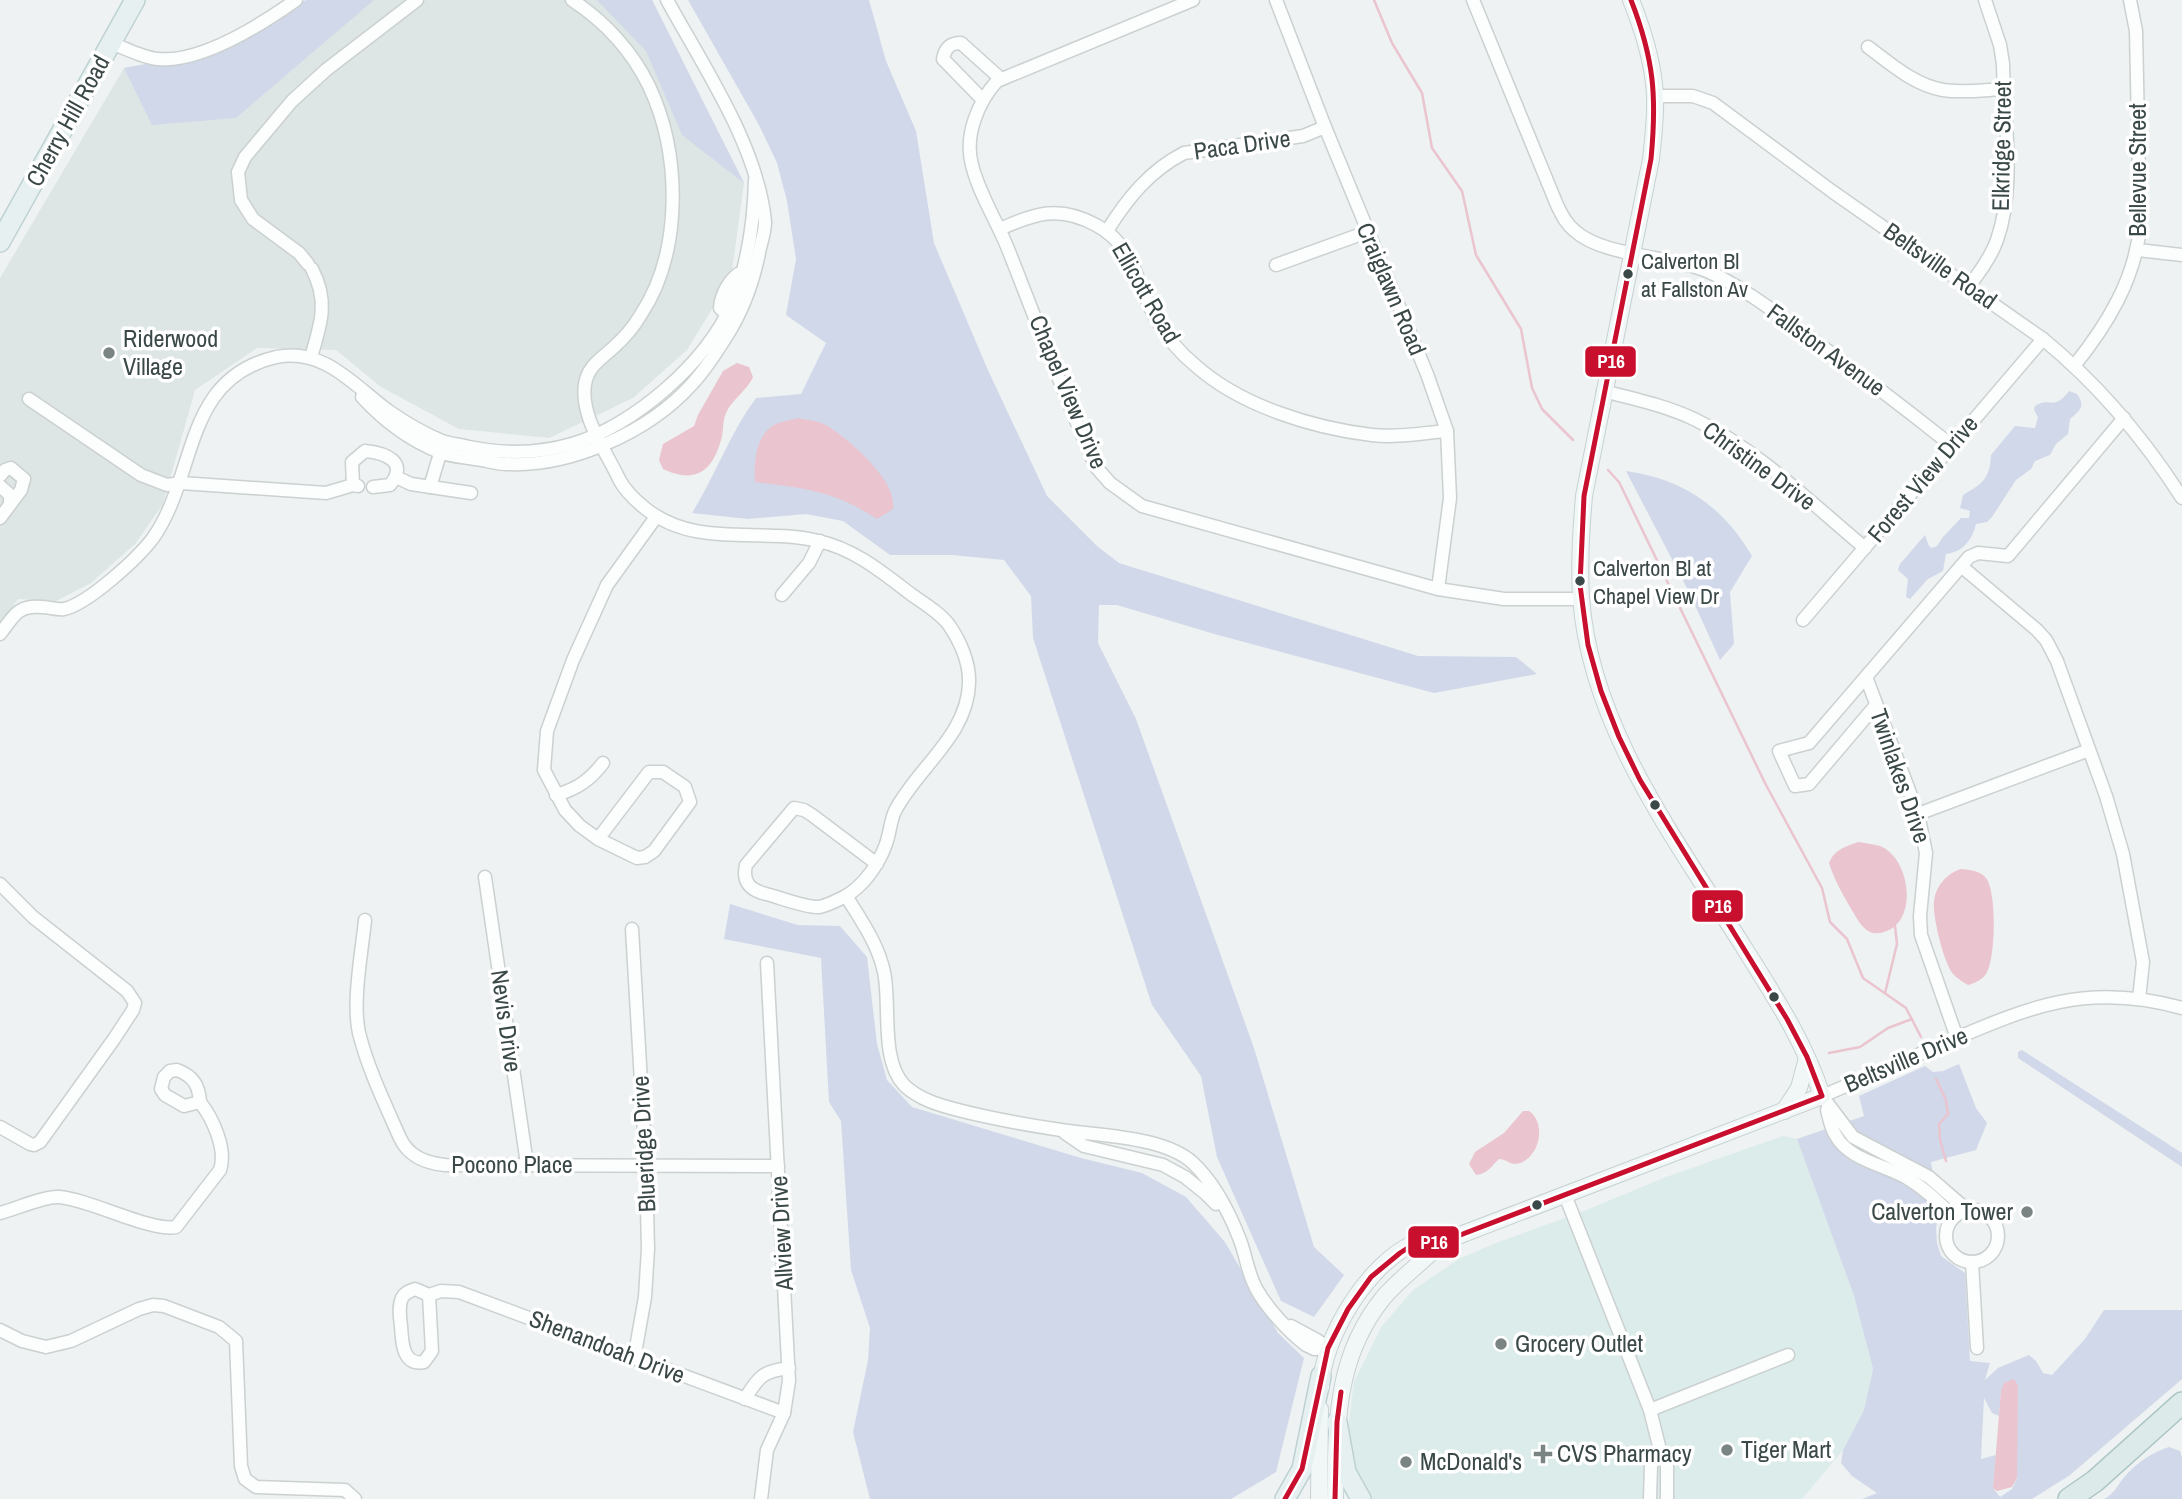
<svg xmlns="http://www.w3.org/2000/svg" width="2182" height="1499" font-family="'Archivo Narrow',sans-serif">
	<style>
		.residential { fill: #dde5e5 }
		.commercial { fill: #dcecea }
		.green { fill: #d1d8ea; fill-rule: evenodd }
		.water { fill: #eac4ce }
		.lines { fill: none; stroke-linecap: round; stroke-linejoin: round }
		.stream { stroke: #eac4ce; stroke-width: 2.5 }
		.street-casing { stroke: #cbd0d0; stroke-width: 15 }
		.secondary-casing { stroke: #c7d1d2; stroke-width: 18 }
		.primary-casing { stroke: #bed1d2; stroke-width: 22 }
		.highway-casing { stroke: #adc7c6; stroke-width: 24 }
		.street { stroke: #fcfdfd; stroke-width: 12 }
		.secondary { stroke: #f1f6f7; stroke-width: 16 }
		.primary { stroke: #e6f0f0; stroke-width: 19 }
		.highway { stroke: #ddeaea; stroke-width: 21 }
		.bus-1-casing { stroke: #fff; stroke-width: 10 }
		.bus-1 { stroke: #c8102e; stroke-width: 5 }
		.bus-dot { fill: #3a4847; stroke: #fff; stroke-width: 2.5 }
		.poi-dot { fill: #798483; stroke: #fff; stroke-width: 2.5 }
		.labels { text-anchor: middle; stroke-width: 7; stroke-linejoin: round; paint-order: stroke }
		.bus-label { font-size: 22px; fill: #3a4847; stroke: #fff; text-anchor: start }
		.street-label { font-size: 24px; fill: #3a4847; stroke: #fff }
		.poi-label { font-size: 24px; fill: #3a4847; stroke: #fff; text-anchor: start }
		.line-badge { stroke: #fff; stroke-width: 2.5 }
		.badge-label { font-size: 19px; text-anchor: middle; font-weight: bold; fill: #fff }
	</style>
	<rect width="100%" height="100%" fill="#eef2f2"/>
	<path class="residential" d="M306,0H652L744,183L731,278L687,350L633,398L549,438L459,429L381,387L336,350L257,348L195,390L163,504L135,544L91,583L56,601L18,599L0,624V278L124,68L229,49Z"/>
	<path class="commercial" d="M1783,1136L1797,1139L1854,1296L1873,1369L1864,1410L1843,1450L1802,1499H1369L1350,1466L1348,1428L1354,1382L1382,1326L1413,1290L1459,1259L1496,1243L1584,1211L1666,1177Z"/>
	<g class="green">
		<path d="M306,0H374L236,118L152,125L124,68L229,49Z"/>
		<path d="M597,0H652L744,183L682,135L646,51Z"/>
		<path d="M688,0H869L886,61L916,131L934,243L987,368L1047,496L1097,546L1119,563L1418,656L1516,657L1537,674L1434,693L1218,635L1117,605H1099L1098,643L1136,719L1254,1048L1314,1247L1344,1275L1314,1317L1281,1301L1217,1157L1201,1076L1152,1005L1033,638L1031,596L1004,560L952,555H890L843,521L806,514L748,519L692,513C715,476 730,433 756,398L801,394L826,343L786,315L796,259L787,201L777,163L759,125Z"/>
		<path d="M2069,391L2077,394C2086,407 2080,410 2070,419L2068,434L2056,444L2050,455L2035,461L2031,469L2016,480L1992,517L1987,522L1976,524C1972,540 1963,552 1946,554L1943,571L1928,579L1910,599L1906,597L1908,579L1898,570L1900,564L1925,535L1929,546L1932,548L1937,546L1943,537L1961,518H1969L1970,511L1960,508L1963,495C1982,484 1990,479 1991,455L2015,426L2035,428L2038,417L2034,410L2035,406C2051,396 2053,412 2069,391Z"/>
		<path d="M1626,471C1684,479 1723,507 1752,556L1730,592L1734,644L1720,660L1689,592Z"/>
		<path d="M730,904L798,925L840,926L867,957L877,1044L887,1080L912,1107L1081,1158L1142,1173L1186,1197L1225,1242L1278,1333L1304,1358L1276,1472L1231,1499H870L853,1432L868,1360L870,1328L851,1270L841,1121L829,1102L821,958L724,939Z"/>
		<path d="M2022,1050L2182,1153V1167L2018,1058V1052Z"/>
		<path d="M1959,1064L1976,1108L1987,1123L1976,1150L1931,1162L1939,1213L1936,1228L1937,1243L1941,1256L1965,1273L1970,1361L1990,1363L1985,1380L1998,1368L2029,1355L2036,1361L2043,1373L2052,1375L2085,1339L2104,1310H2182V1379L2070,1475L2032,1499H1862L1877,1493L1852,1476L1841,1463L1843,1450L1864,1410L1873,1369L1854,1296L1797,1139L1864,1116L1859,1096L1925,1066L1933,1072L1943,1071ZM2001,1391L2017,1478L2012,1489L2000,1497L1993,1488L1996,1455L1981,1459L1984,1398L1992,1413L1999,1416Z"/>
		<path d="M2169,1447L2180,1451L2182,1458V1499H2104C2115,1494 2119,1482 2127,1474C2138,1462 2153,1452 2169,1447Z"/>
	</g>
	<g class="water">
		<path d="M737,363L749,367L753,377C747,391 732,399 726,413C722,422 724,431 721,440C712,472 695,484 663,469L659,460L663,444L694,426L698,415L723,371Z"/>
		<path d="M799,418C807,420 818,421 826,425C849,439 898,481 893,509L877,519C834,491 804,488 755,482C754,465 755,439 771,427C777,422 790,420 799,418Z"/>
		<path d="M1858,842C1865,843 1873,844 1880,846C1908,857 1918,913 1891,929C1885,932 1877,935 1870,932C1861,928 1855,915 1850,907C1842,893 1834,879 1829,863C1835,849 1845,847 1858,842Z"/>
		<path d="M1961,869C1970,870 1979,870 1986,878C1997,892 1996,960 1986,974C1982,980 1975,983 1968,985C1963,982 1958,979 1954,975C1944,965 1932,915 1934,901C1936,886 1947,873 1961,869Z"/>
		<path d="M1523,1111H1529C1549,1125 1537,1163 1515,1164C1510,1164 1505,1159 1499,1159C1491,1166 1488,1174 1476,1175L1469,1164L1475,1152L1504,1133Z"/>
		<path d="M2014,1379L2018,1386L2017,1478L2012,1487L1997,1491L1993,1488L2001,1391L2004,1383Z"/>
	</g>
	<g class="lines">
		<g class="stream">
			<path d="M1374,0L1392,43L1422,93L1432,148L1462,191L1476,255L1521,329L1532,388L1542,409L1573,440"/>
			<path d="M1608,470L1619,482L1766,785L1822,888L1830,922L1847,939L1863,978L1906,1008L1921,1037"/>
			<path d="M1885,993L1897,944L1895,926"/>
			<path d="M1829,1053L1860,1047L1888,1028L1912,1019"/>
			<path d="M1936,1079L1946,1100L1948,1114L1939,1124L1940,1140L1946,1161"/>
		</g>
		<defs>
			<g id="street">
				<path d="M572,0C604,21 632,51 649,86C681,154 683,252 640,316C633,328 624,338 614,347C601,359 588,366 585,384C580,417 606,451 619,479C625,491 636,501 646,509C697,549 760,527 818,541C855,549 883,573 912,595C925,604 940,613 949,625C960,641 970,663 969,683C968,735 917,768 895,811C890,822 890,833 886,844C879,864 863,887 844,897C838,900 826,906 819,907C806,908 779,897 766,894C750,890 742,882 746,865L794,808L804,810L812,815L877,864"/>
				<path d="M1193,0L997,81C978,102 964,136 972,165C979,194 997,221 1008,249C1037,322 1064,396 1096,467L1110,483L1142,506L1438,589L1504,599H1581"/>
				<path d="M1276,0L1325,127L1427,374L1447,431L1450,498L1438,589"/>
				<path d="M1473,0L1557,205C1562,215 1566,224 1575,231C1604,257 1669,255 1707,271C1741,286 1772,310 1801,331C1852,368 1902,406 1951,445"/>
				<path d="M111,43C125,48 143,58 158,59C201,63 262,24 296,0"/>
				<path d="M1868,47C1891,64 1914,85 1943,90C1963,93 1984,90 2003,89"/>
				<path d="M1655,96H1693L1713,103L1833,192L2043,339C2099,385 2143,437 2182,498"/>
				<path d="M983,100L943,59C945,48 950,43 961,43L1001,79"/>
				<path d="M1000,229C1035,213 1060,205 1096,225C1109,232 1119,241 1127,254C1138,274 1144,297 1155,317C1165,335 1180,353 1196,366C1241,406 1313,428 1372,435C1397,438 1422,433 1447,431"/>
				<path d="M1107,231C1127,199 1149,171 1184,153L1303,136L1325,127"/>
				<path d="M2138,250L2182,255"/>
				<path d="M308,264L299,253L253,219L241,200L238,172L245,157L292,101L326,70L417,0"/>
				<path d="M1276,265L1367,232"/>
				<path d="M1969,286C1980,272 1991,257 1997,240C2016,186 2004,121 2003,64L2000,45L1985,0"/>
				<path d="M729,317L720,308C721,295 728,282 738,274"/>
				<path d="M311,357C321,324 329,301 312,269"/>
				<path d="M2074,366C2107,325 2136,278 2140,225L2136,31L2130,0"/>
				<path d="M1603,391C1635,399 1667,406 1696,420C1759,451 1811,503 1865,548"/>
				<path d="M362,397C384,421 407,439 439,452C449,456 463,457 475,459C485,460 496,464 507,464C571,467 649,432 692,384C705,370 716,353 726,337C744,309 754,280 760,248C762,240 765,231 765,222C758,146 703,66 667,0"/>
				<path d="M29,399L141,475L167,485L181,483L326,493L353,485"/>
				<path d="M0,476L5,470L11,468L24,479L21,490L0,518"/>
				<path d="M396,477L411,484L471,493"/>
				<path d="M0,486L10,495V504"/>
				<path d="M358,486L353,485L352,462L365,451C386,453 409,462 390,485L373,487"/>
				<path d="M430,487L442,447"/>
				<path d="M1961,566L2037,630L2046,640L2057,661L2106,796L2123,854L2143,962L2139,999"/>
				<path d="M782,595L809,563L820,541"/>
				<path d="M1803,620L2043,339"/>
				<path d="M0,634C14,616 17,605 42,607C49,607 57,610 64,609C88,604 138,558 153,538C198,474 182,379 276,357C325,347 355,387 390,412C406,423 425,434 442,441C451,444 461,445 469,447C503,454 538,454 572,444C632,427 709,361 732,303C748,264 754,221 755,180"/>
				<path d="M1866,677L1918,814L1926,853L1920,916L1921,935L1957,1038"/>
				<path d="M1876,705L1809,784L1795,786L1779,751L1809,743L1969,557L1978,553L2008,556L2124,418"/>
				<path d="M556,795C577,789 590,780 603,763"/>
				<path d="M1918,814L2089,750"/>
				<path d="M598,839L649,772H663L685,787L690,802L654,851L645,857L637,858L598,839L580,826L565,810L544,770L547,731L573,660L607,585L656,517"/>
				<path d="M485,877L527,1164"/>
				<path d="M0,884L33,917L127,991L135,1003L133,1010L114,1039L40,1142L34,1145L30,1144L0,1127"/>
				<path d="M846,896C861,920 878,944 884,972C891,1005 880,1059 904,1085C919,1100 942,1106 962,1111C994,1119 1028,1125 1061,1130C1098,1136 1164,1136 1193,1163C1212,1181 1228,1210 1238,1235C1246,1253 1247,1273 1257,1290C1267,1308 1289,1332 1306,1345L1314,1349L1328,1348"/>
				<path d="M365,920C362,951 352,1002 359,1033C368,1069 385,1104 400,1138C409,1157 426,1163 445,1165L778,1166"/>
				<path d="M632,929L646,1167L648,1249L645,1297L634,1359"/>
				<path d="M177,1070C193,1076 199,1085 200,1102L184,1106L165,1095L161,1089L164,1077L170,1071Z"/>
				<path d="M1822,1096C1863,1079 1904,1061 1945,1043C2031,1006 2087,982 2182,1008"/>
				<path d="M1822,1096L1853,1137L1929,1177L1967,1210"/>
				<path d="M1827,1110C1829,1118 1831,1129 1836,1136C1849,1160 1885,1165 1907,1178C1924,1188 1939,1202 1953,1217"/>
				<path d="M1065,1133L1084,1146L1163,1165L1185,1177L1205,1193L1216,1204"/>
				<path d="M1565,1195L1650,1410L1660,1450L1667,1460V1499"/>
				<circle cx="1972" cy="1236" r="26"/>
				<path d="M0,1213C16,1209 44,1196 59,1197C89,1199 151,1232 176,1227L220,1170C227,1149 213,1119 200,1102"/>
				<path d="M1972,1262L1977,1348"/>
				<path d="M429,1295L432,1351L424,1362C402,1366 402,1341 401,1326C400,1317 398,1307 402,1298C405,1292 410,1291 415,1289L429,1295L441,1291L459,1292L784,1413"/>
				<path d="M1291,1326L1317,1340L1328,1348"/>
				<path d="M0,1330L22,1341L46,1347L71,1341L139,1309L153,1305L164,1306L219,1327L236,1341L241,1466L245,1479L256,1487L345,1490L355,1499"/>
				<path d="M745,1399C758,1377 763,1371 789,1368"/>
				<path d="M1650,1410L1788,1355"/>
				<path d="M761,1499L767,1450L784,1413L789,1381L767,963"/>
				<path d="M1650,1499L1651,1465L1660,1450"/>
			</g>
			<g id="secondary">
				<path d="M1784,1111L1799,1088L1807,1058"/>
				<path d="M1321,1387C1322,1338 1369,1262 1415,1243C1422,1240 1434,1242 1442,1242L1822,1096C1805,1042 1773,994 1743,946C1676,840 1590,727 1581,597C1579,564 1581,530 1584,496L1651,159C1653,139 1656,118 1655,97C1654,65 1643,30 1631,0"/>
				<path d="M1319,1499L1320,1409"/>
				<path d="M1335,1499C1337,1425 1334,1359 1383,1298C1401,1277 1423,1262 1442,1242"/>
			</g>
			<g id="primary">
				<path d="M0,242L135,0"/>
				<path d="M1337,1422L1346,1472L1361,1499"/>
				<path d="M1285,1499L1302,1469L1321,1376"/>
			</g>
			<path id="highway" d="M2069,1499L2095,1481L2182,1403"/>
		</defs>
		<use href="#street" class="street-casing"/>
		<use href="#secondary" class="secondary-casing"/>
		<use href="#primary" class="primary-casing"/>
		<use href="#highway" class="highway-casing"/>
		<use href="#street" class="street"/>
		<use href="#secondary" class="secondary"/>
		<use href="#primary" class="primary"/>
		<use href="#highway" class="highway"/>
		<defs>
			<g id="bus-1">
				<path d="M1285,1499L1302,1469L1328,1348L1348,1309L1371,1277L1400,1253L1417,1242H1442L1822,1096L1807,1057L1787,1019L1640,780L1619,737L1601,691L1588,645L1580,585L1584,496L1651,159C1657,97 1654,59 1631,0"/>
				<path d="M1335,1499L1337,1422L1341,1392"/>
			</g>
		</defs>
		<use href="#bus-1" class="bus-1-casing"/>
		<use href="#bus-1" class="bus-1"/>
	</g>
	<g class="bus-dot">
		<circle cx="1628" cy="274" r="6"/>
		<circle cx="1580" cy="581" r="6"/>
		<circle cx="1655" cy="805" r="6"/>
		<circle cx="1774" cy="997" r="6"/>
		<circle cx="1537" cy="1205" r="6"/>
	</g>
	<g class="poi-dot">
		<circle cx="109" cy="353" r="7"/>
		<circle cx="2027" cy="1212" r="7"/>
		<circle cx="1501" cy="1344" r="7"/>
		<circle cx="1727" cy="1450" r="7"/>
		<path d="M1539.5 1443.5h7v7h7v7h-7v7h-7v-7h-7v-7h7z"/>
		<circle cx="1406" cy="1462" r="7"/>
	</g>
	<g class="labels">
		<g class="bus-label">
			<text x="1641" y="269">Calverton Bl<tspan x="1641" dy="28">at Fallston Av</tspan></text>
			<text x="1593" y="576">Calverton Bl at<tspan x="1593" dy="28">Chapel View Dr</tspan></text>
		</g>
		<g class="street-label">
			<text transform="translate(68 121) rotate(-61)" y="8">Cherry Hill Road</text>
			<text transform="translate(1242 145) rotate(-8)" y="8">Paca Drive</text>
			<text transform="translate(2002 146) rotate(-89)" y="8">Elkridge Street</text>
			<text transform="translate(2138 170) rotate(-90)" y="8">Bellevue Street</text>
			<text transform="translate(1940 266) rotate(35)" y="8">Beltsville Road</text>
			<text transform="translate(1391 289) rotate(67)" y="8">Craiglawn Road</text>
			<text transform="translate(1146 293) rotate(60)" y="8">Ellicott Road</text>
			<text transform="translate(1826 350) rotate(36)" y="8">Fallston Avenue</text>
			<text transform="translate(1068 392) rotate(67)" y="8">Chapel View Drive</text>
			<text transform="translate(1759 466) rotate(36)" y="8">Christine Drive</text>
			<text transform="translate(1923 479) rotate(-50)" y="8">Forest View Drive</text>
			<text transform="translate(1900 776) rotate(71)" y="8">Twinlakes Drive</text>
			<text transform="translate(506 1021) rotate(82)" y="8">Nevis Drive</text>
			<text transform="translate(1906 1060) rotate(-23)" y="8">Beltsville Drive</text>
			<text transform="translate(644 1144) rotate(-93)" y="8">Blueridge Drive</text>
			<text x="512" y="1173">Pocono Place</text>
			<text transform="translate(782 1233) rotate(-93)" y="8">Allview Drive</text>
			<text transform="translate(607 1347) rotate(21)" y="8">Shenandoah Drive</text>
		</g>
		<g class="poi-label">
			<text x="123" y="347">Riderwood<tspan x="123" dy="28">Village</tspan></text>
			<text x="2013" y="1220" text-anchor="end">Calverton Tower</text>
			<text x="1515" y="1352">Grocery Outlet</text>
			<text x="1741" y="1458">Tiger Mart</text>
			<text x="1557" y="1462">CVS Pharmacy</text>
			<text x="1420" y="1470">McDonald's</text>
		</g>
	</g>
	<g class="line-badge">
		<rect x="1584" y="345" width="53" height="33" rx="7" fill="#c8102e"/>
		<rect x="1691" y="889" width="53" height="34" rx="7" fill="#c8102e"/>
		<rect x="1407" y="1225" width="53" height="34" rx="7" fill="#c8102e"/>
	</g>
	<g class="badge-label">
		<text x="1611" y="368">P16</text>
		<text x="1718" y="913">P16</text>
		<text x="1434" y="1249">P16</text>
	</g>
</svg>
